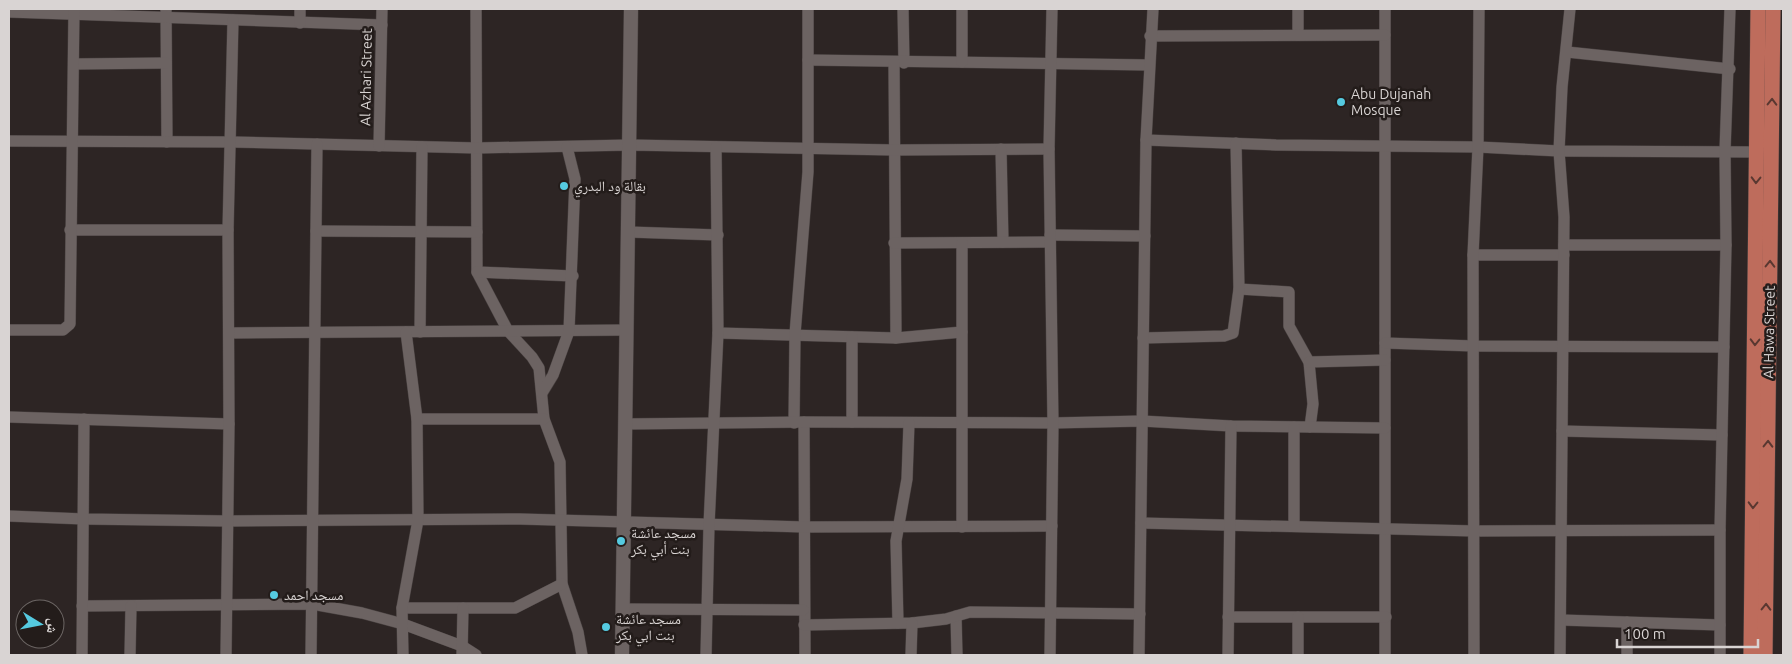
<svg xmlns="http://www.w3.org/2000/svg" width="1792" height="664" font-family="Ubuntu,'Noto Naskh Arabic',sans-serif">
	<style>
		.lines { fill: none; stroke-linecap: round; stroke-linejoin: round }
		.minor-casing { stroke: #484140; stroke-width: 12 }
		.tertiary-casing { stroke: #484140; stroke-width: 15 }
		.trunk-casing { stroke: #484140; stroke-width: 16 }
		.minor { stroke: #6c6362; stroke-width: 11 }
		.tertiary { stroke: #6c6362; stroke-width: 14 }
		.trunk { stroke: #be6c5c; stroke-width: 15 }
		.oneway { stroke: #593831 }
		.poi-dot { fill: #55cae0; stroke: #231c1a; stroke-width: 2 }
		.labels { text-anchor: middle; stroke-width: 5; stroke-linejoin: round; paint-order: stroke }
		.street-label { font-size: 14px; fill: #d9d4d3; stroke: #231c1a }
		.poi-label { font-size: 14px; fill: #d9d4d3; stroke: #231c1a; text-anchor: start }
	</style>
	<rect width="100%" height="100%" fill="#2d2524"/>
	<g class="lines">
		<defs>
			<g id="minor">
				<path d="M166,9L167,142"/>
				<path d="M476,9L477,272L508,331L532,357L539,368L544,419L560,462L562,584L578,632L582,655"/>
				<path d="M903,9L904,63"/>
				<path d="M1298,9V35"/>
				<path d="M1385,9V655"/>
				<path d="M9,12L382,25"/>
				<path d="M300,23V9"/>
				<path d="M1150,36L1385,35"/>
				<path d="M1567,52L1730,69"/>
				<path d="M808,60L1149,65"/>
				<path d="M962,62V9"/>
				<path d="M894,63L896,338"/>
				<path d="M74,64L166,63"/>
				<path d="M1146,140L1276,145L1478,147L1559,151L1757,152"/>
				<path d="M9,141L232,142L477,148L630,145L894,150L1049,149"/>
				<path d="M379,146L382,9"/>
				<path d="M1001,149L1003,242"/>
				<path d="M70,230H228"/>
				<path d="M316,231L477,232"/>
				<path d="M629,232L718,235"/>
				<path d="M1050,235L1145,236"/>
				<path d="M894,243L1050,242"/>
				<path d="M1564,245H1726"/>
				<path d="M1473,255H1564"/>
				<path d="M477,272L573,276"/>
				<path d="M1239,289L1289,292V326L1309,362L1313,404L1310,427"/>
				<path d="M9,330H63L70,324L74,9"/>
				<path d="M420,332L422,147"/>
				<path d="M229,333L627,330"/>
				<path d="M718,333L896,338L962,332"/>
				<path d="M1143,338L1224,336L1233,333L1239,289L1236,143"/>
				<path d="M1385,343L1474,346L1724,347"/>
				<path d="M1309,362L1385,360"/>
				<path d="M542,393L553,375L569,331L575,179L567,147"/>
				<path d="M9,417L229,424"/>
				<path d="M417,419H544"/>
				<path d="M804,422L805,655"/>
				<path d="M852,422V337"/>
				<path d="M794,423L795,334L808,172V9"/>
				<path d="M625,424L804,422L1053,423L1142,421L1231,426L1385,428"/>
				<path d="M1562,431L1722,435"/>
				<path d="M9,516L84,519L228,521L520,519L804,527L1052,526"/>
				<path d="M1141,523L1475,531L1720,530"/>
				<path d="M1294,526V427"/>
				<path d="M962,527V243"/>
				<path d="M82,606L312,604L362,613L403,624L462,646L476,655"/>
				<path d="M402,608H515L562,584"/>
				<path d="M623,609L803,610"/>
				<path d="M956,616L957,655"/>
				<path d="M1228,617H1386"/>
				<path d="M1561,620L1720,625"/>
				<path d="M1627,622V655"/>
				<path d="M898,623L896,541L907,479L909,423"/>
				<path d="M804,625L912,623L946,619L970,612L1140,614"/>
				<path d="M82,655L84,419"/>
				<path d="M130,655L131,606"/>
				<path d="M226,655L229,424L228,230L233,20"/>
				<path d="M311,655L317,144"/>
				<path d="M403,655L402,608L418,520L417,419L406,332"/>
				<path d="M462,655L463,608"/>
				<path d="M706,655L709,525L718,333L716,147"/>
				<path d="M911,655L912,623"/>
				<path d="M1050,655L1053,423L1049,149L1052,9"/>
				<path d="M1139,655L1146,140L1153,9"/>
				<path d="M1228,655L1231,426"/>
				<path d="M1298,655V617"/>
				<path d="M1474,655L1473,255L1478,147L1479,9"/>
				<path d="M1560,655L1564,217L1559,151L1562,87L1570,9"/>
				<path d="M1720,655V530L1726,245L1725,151L1730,9"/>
			</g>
			<path id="tertiary" d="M622,655L631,9"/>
			<g id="trunk">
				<path d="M1751,655L1758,9"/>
				<path d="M1765,655L1773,9"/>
			</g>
		</defs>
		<use href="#minor" class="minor-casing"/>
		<use href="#tertiary" class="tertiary-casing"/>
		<use href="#trunk" class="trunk-casing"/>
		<use href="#minor" class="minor"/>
		<use href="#tertiary" class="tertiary"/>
		<use href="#trunk" class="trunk"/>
	</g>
	<defs><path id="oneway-chevron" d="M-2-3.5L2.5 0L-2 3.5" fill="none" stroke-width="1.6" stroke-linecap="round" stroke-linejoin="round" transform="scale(1.25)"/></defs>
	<g class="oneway">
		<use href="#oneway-chevron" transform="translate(1772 102) rotate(-89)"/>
		<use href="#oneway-chevron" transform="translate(1756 180) rotate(91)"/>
		<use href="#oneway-chevron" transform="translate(1770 264) rotate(-89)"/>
		<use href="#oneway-chevron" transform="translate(1755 342) rotate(91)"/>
		<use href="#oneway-chevron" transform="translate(1768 444) rotate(-89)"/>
		<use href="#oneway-chevron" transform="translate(1753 505) rotate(91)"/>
		<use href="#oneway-chevron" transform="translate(1766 607) rotate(-89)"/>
	</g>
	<g class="poi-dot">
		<circle cx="1341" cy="102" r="5"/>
		<circle cx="564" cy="186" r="5"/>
		<circle cx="621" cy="541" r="5"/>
		<circle cx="274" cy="595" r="5"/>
		<circle cx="606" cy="627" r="5"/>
	</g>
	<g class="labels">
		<g class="street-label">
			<text transform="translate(366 77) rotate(-89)" y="5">Al Azhari Street</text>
			<text transform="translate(1769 332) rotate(-89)" y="5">Al Hawa Street</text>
		</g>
		<g class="poi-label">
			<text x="1351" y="99">Abu Dujanah<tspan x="1351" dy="16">Mosque</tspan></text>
			<text x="574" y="191">بقالة ود البدري</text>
			<text x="631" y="538">مسجد عائشة<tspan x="631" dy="16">بنت أبي بكر</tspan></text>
			<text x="284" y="600">مسجد احمد</text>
			<text x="616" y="624">مسجد عائشة<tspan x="616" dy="16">بنت ابي بكر</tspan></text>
		</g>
	</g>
	<rect width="1792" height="664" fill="none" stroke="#d9d4d3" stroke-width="20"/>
	<g transform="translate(40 624) rotate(100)"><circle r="24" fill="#231c1a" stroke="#6c6664"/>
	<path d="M0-4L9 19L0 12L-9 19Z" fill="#55cae0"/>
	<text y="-8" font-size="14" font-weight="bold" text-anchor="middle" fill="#d9d4d3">ش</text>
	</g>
	<path d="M1617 639v8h141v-8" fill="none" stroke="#d9d4d3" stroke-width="2.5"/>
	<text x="1624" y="639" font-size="15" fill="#d9d4d3" stroke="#231c1a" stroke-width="4" paint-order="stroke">100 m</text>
</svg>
